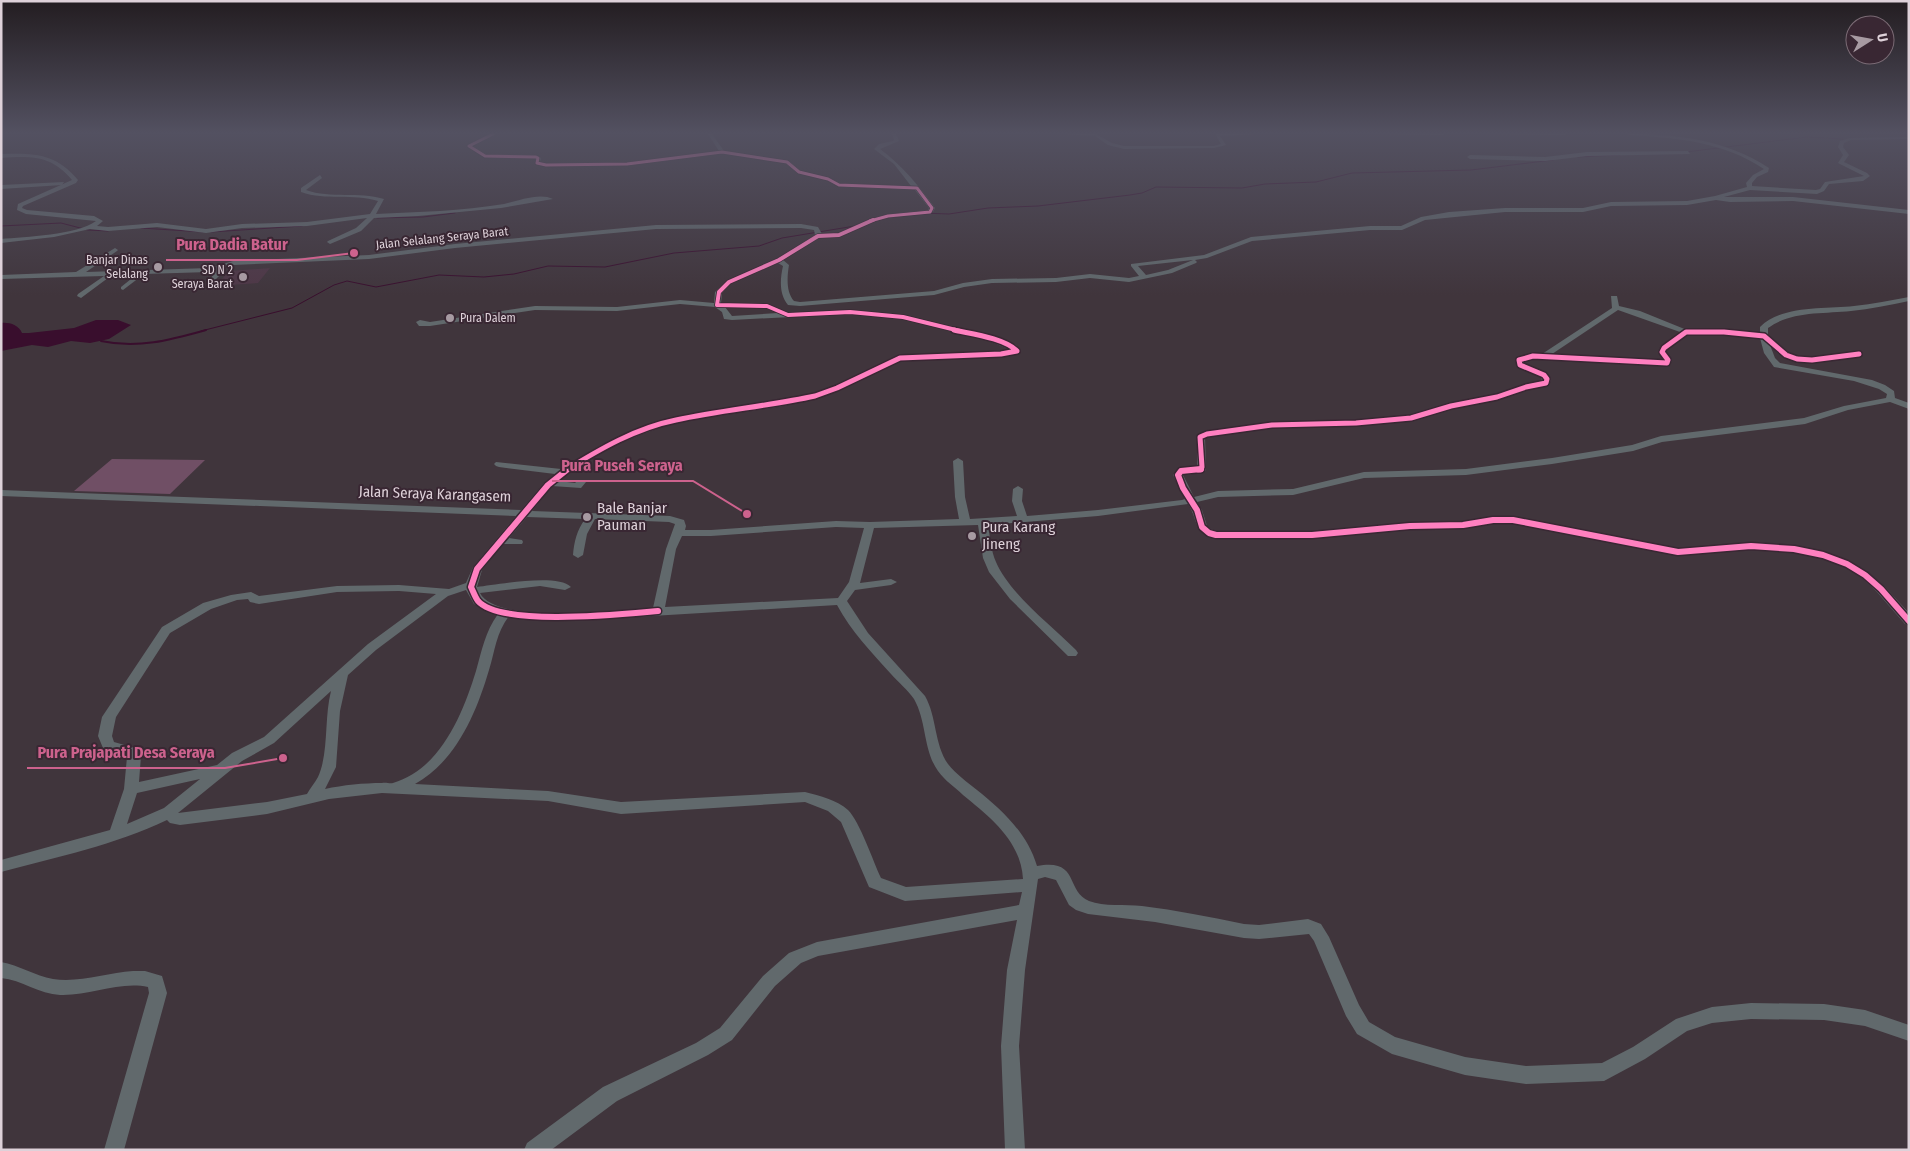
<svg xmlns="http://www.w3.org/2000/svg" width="1910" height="1151" font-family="'Fira Sans Condensed',sans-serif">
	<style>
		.built { fill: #4e3746 }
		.green { fill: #704f65 }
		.water { fill: #390e2d }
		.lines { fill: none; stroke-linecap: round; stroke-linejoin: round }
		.stream-far1 { stroke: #390e2d; stroke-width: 1 }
		.stream { stroke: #390e2d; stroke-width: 2 }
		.minor { fill: #61696c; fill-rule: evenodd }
		.cycleway-far3-casing { stroke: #392733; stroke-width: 4.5 }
		.cycleway-far2-casing { stroke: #392733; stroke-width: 5.5 }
		.cycleway-far1-casing { stroke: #392733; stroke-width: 8 }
		.cycleway-casing { stroke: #392733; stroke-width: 9 }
		.cycleway-far3 { stroke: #ff80c0; stroke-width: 3 }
		.cycleway-far2 { stroke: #ff80c0; stroke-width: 4 }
		.cycleway-far1 { stroke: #ff80c0; stroke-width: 5 }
		.cycleway { stroke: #ff80c0; stroke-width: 6 }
		.poi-dot { fill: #a79aa2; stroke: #392733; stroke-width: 2 }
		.labels { text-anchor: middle; stroke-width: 4; stroke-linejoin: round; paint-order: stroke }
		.far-street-label { font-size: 12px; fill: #ded1d9; stroke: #392733 }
		.far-poi-label { font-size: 12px; fill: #ded1d9; stroke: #392733; text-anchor: end }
		.street-label { font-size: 15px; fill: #ded1d9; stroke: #392733 }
		.poi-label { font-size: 15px; fill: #ded1d9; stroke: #392733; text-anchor: start }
		.leader { fill: none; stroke: #cd628d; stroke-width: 2 }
		.callout-dot { fill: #cd628d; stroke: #392733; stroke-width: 2 }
		.callout-label { font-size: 16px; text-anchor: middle; font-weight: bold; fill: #cd628d; stroke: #392733; stroke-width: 4; stroke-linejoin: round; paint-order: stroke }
	</style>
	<rect width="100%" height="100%" fill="#40353c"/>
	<path class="built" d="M270,268L258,283L216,286L229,271Z"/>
	<path class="green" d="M112,459L205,460L170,494L74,491Z"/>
	<path class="water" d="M96,320H118L131,325L109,339L90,343L71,341L48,347L32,345L1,351V323C9,322 19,325 22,333H29L74,328Z"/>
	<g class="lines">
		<g class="stream-far1">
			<path d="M1686,152L1807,137L1843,139"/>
			<path d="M1578,157L1620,155"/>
			<path d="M921,213L949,214L988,208L1038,206L1130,195L1142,193L1156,187L1242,188L1265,184L1316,182L1352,173L1471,170L1553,160"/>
			<path d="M377,218L423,217L455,213"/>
			<path d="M1,226L61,223L88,230L108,231"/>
			<path d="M141,228L203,232"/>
			<path d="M211,232L302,226"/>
			<path d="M201,331L292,308L334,285L347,281L376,287L439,275L484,277L514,274L548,266L605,267L674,253L759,246L782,238L855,226"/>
		</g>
		<path class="stream" d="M101,341C138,349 170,340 206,330"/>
		<g class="minor">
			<path d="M490,134H495L473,146L486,154L536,155L541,158L540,162L546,163L627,162L719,151L708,134H712L724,151L789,161L801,171L830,178L840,183L911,186L894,164L874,149L879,144L893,141L894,140L892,134H896L899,141L880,149C902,165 919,186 935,208L933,212L888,218L877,220L841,236L819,238L783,260L789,265C787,277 786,292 794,301L800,302L934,291L963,283L992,279L1056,278L1090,274L1129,278L1139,276L1131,266V264L1204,255L1251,237L1370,226H1401L1421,217L1449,212L1505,208H1583L1611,202L1687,201L1715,196L1747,187L1746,183L1753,175L1764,169C1724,142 1678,138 1630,135L1628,134C1678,134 1727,140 1769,168L1768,172L1757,177L1752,183V186L1816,190L1820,189L1825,182L1864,176L1838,163L1843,155L1838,147L1840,141L1850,138L1909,137V139L1851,140L1844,143L1843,147L1849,155L1844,162L1867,173L1870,176L1863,181L1829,184L1824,191L1817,194L1750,190L1724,197H1793L1909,210V214L1793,201L1730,202L1716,200L1687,205L1611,206L1583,212H1505L1425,220L1402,230H1370L1252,241L1207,258L1195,260L1197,262L1196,263L1172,273L1129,282L1090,278L1056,282L992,283L964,287L934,295L800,306L788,305C779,294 780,279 783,266L778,263L731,283L722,293L721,303L767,304L789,313L850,310L903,315L995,337L1016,345L1021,351L1001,356L901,360L840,390L818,398L783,406L677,422L642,434L607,449L566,474L559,481L575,483L578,480H584L586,482L581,488L552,486L532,511L670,516L684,520L686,526L685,530H711L836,521L870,522L959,519L955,497L953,461L958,458L963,461L965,497L970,519L1017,516L1012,501L1013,489L1018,486L1023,489L1022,501L1027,516L1098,510L1182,500L1185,499L1173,475L1178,469L1197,467V435L1207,431L1272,422L1356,420L1410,415L1448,404L1495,395L1523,385L1542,381L1541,377L1517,367L1516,358L1533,354H1542L1612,308L1611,296H1617L1619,306L1640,311L1687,330H1724L1760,333V327C1782,305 1825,309 1854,306C1873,304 1891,300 1909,297V301C1890,305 1870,309 1851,311C1823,314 1791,311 1768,328V335L1789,353L1798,357L1812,358L1862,352V356H1859C1836,359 1807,368 1785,357C1779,355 1774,349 1770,345L1775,358L1780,363L1872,380L1885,385L1894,391L1895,398L1909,403V409L1890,402L1848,410L1805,424L1662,442L1633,451L1552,464L1466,475L1364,478L1293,495L1218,497L1197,502L1202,510L1207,526L1216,532H1312L1410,523L1463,522L1493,517H1513L1678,549L1751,542L1794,545L1823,551L1851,562L1869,573L1885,587L1909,613V625L1905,624L1877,592L1861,577L1843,566L1819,557L1779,550L1751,549L1678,555L1513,523H1493L1463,528L1410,529L1312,538H1216C1192,532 1199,521 1188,504L1098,516L988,525C990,537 991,551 996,562C1009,593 1052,626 1076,650L1078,653L1076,656H1068L1010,599L989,572L983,558L978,525L874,528L860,583L891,579L897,582L891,585L855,590L847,601L868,633L925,696C937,717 934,744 948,764C956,774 967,782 977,790C1003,811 1027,833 1037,866C1080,858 1065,891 1089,901C1104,907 1125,904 1142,906C1176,910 1210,917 1244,924L1259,925L1308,919L1321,924L1329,937L1359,1005L1369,1022L1395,1037L1465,1057L1526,1066L1602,1063L1633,1047L1676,1019L1712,1007L1751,1003L1824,1004L1865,1010L1909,1025V1041L1865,1026L1824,1020L1751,1019L1712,1023L1687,1031L1645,1059L1604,1081L1526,1084L1465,1075L1392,1054L1357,1034L1346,1016L1314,941L1309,934L1259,939L1244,938L1155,922L1088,914L1076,910L1069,905L1056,880L1045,877L1038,879L1025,970L1019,1046L1025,1150H1005L1001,1046L1007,970L1017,920L818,956L801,963L775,986L732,1040L708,1055L617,1101L551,1150H524L527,1143L603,1087L696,1043L720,1028L763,976L789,953L817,942L1019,905L1022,892L905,901L869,887L841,822L828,811L805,802L621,814L548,801L382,793L329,799L267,814L180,825L170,823L167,820C115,845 57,857 1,872V860L110,830L124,789L127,757L103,748L98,736L102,717L162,627L203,603L231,595L251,592L259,596L337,586L399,585L449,589L466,583L473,567L516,516L1,496V490L521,510L544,483L555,474L499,467L496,466L494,464L496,462L561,469L601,445L636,430L672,418L813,394L834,386L900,356L1011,350L989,341L903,319L850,314L732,320L724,319L722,312L715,307L680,304L617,311L535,310L430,326H419L416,322L420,320L430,322L535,306L617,307L680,300L714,303L715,292L727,281L777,259L815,235L814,230L801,228L656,229L455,248L369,259L233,265L222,268L223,272L213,282L210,280L216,270L209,272L144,274L123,290L121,289V287L136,275H112L81,298L77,296L78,294L104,276L1,279V275L76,272L115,248L118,250L117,251L86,272L209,268L233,261L369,255L455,244L656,225L801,224L818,227L822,234L838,233L873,218L888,214L928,210L929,208L915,190L839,187L826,180L797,173L785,163L722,154L627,166L546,167L535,164V159L485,158L467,146ZM1193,260L1168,270L1146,275L1138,266ZM725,307L766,308L778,313L732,316ZM1618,310L1680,332L1661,346L1658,352L1664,360L1552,354ZM1688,334H1724L1760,338L1764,353L1774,367L1854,381L1879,389L1887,394L1886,398L1844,406L1804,418L1661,436L1632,445L1552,458L1466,469L1364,472L1293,489L1218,491L1194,497L1183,475L1201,473L1206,470L1205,438L1209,436L1272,428L1356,426L1411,421L1453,408L1497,400L1528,389L1549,385L1551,379L1547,373L1524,364L1523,361L1533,358L1670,365L1672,360L1666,352L1667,349ZM527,517L585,519C577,530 574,542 573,555L578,558L583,555L587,534L595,519L669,522L675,524L666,549L653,608C621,611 496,625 480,593L540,586L565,590L571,587C557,573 496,585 477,587L482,570L503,544H522L523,542L522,540L509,538ZM836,527L864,528L849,582L838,598L665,607L676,549L682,536H711ZM466,590L474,604L498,614C485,632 482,650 476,671C463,713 441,769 393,783C390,784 386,782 382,783C364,783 343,785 325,789L336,767L340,711L348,675L376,650L448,596ZM399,591L436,594L368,644L264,737L232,753L217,765L139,782L141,756L135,748L114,742L112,736L116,717L170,633L211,609L237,600L248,599L250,602L259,604L337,592ZM837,605C851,631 871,652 891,674C898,682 908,690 914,699C927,722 923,750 938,771C945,781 955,787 963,795C990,817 1021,841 1023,879L906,887L881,878C873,861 860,822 848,810C837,800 820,796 805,792L621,802L548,791L415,784C456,761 476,714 489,670C495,651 496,633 509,616L553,621L585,620ZM331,691C324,718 329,753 318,777C315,783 310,788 307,794L267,802L178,813L242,761L274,743ZM200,779L164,808L127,824L137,793Z"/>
			<path d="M1063,134H1096L1112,143L1124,146H1214L1221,144L1215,134H1258L1220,136L1226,145L1214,148L1124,149L1108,145L1095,136Z"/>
			<path d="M1366,134H1445L1443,135Z"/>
			<path d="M1471,134H1567L1565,135Z"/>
			<path d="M1688,151L1690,154L1587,156L1545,161L1470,159L1467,157L1470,155L1545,157L1587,152Z"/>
			<path d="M1,154C34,153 56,153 78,180L76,183L23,206L22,208L27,210L94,216L103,221L97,226L108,227L157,223L206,229L242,224L307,222L370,214L378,201C353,193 326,201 301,192V188L320,175L322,178L306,190C331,199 358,191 384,199L376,214C418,212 462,211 504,204C517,201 540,192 553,199L501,208L418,216L374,218L361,231L330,244L327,242L328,241L356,228L367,218L307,226L242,228L206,233L157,227L108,231L90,229L54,237L1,243V239C25,237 77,235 96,221L26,214L17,210L18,204L72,180C51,155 32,156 1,158Z"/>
			<path d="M64,182L62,185L1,189V185Z"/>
			<path d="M1,962C19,965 35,976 53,979C79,983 107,973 133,971H145L162,976L167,993L124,1150H104L149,993L148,987C119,981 90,996 60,995C39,994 22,980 1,978Z"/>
		</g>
		<defs>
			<path id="cycleway-far3" d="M493,134L469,146L485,156L536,157L538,158L537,163L546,165L627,164L722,152L787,162L799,172L828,179L839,185L917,188L932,208L930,212L888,216L870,221"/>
			<path id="cycleway-far2" d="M873,220L839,235L818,236L779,260L729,282L719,292L717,305L767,306L788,315L850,312L903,317L960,331"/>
			<g id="cycleway-far1">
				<path d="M566,470C600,449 636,428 676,420C722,410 769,406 815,396L837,388L900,358L1001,354L1017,351C1004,338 972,334 954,330"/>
				<path d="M1198,470H1201L1202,467L1200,437L1207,434L1272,425L1356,423L1411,418L1451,406L1497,397L1526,387L1546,383L1547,379L1544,375L1520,365L1519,360L1533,356L1667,363L1668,360L1662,352L1664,348L1686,332H1724L1764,336L1786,355L1797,359L1812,360L1859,354"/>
			</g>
			<g id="cycleway">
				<path d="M568,469L548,485L477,569L471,587C473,591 475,597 478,601C501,627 623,614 658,611"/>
				<path d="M1201,469L1181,471L1178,475L1183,488L1197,510L1202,527L1209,533L1216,535H1312L1410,526L1463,525L1493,520H1513L1678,552L1751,546L1794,549L1823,555L1847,564L1865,575L1881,589L1909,621"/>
			</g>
		</defs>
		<use href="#cycleway-far3" class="cycleway-far3-casing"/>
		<use href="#cycleway-far2" class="cycleway-far2-casing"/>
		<use href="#cycleway-far1" class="cycleway-far1-casing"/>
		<use href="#cycleway" class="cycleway-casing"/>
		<use href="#cycleway-far3" class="cycleway-far3"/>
		<use href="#cycleway-far2" class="cycleway-far2"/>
		<use href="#cycleway-far1" class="cycleway-far1"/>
		<use href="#cycleway" class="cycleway"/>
	</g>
	<linearGradient id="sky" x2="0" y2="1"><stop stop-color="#231d21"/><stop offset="0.45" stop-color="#535161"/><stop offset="1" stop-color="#535161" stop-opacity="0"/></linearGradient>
	<rect width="1910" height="295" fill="url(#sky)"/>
	<g class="poi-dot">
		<circle cx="158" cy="267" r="5"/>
		<circle cx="243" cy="277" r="5"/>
		<circle cx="450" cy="318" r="5"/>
		<circle cx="587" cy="517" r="5"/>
		<circle cx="972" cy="536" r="5"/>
	</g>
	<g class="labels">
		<g class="far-street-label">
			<text transform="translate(442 238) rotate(-6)" y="4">Jalan Selalang Seraya Barat</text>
		</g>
		<g class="far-poi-label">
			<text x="148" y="264">Banjar Dinas<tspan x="148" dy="14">Selalang</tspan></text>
			<text x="233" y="274">SD N 2<tspan x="233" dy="14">Seraya Barat</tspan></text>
			<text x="460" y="322" text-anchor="start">Pura Dalem</text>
		</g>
		<g class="street-label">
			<text transform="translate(435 494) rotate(2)" y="5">Jalan Seraya Karangasem</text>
		</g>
		<g class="poi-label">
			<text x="597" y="513">Bale Banjar<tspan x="597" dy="17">Pauman</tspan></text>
			<text x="982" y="532">Pura Karang<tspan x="982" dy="17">Jineng</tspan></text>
		</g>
	</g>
	<path class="leader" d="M354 253L297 260H166M747 514L693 481H552M283 758L225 768H27"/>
	<g class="callout-dot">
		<circle cx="354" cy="253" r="5"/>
		<circle cx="747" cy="514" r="5"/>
		<circle cx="283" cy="758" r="5"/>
	</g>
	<g class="callout-label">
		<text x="232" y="250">Pura Dadia Batur</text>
		<text x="622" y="471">Pura Puseh Seraya</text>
		<text x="126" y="758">Pura Prajapati Desa Seraya</text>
	</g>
	<rect width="1910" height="1151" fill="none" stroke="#ded1d9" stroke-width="5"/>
	<g transform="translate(1870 40) rotate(79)"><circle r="24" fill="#392733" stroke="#7b6b75"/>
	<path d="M0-4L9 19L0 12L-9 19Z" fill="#a79aa2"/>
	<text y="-8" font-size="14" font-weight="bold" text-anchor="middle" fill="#ded1d9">U</text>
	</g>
</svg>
